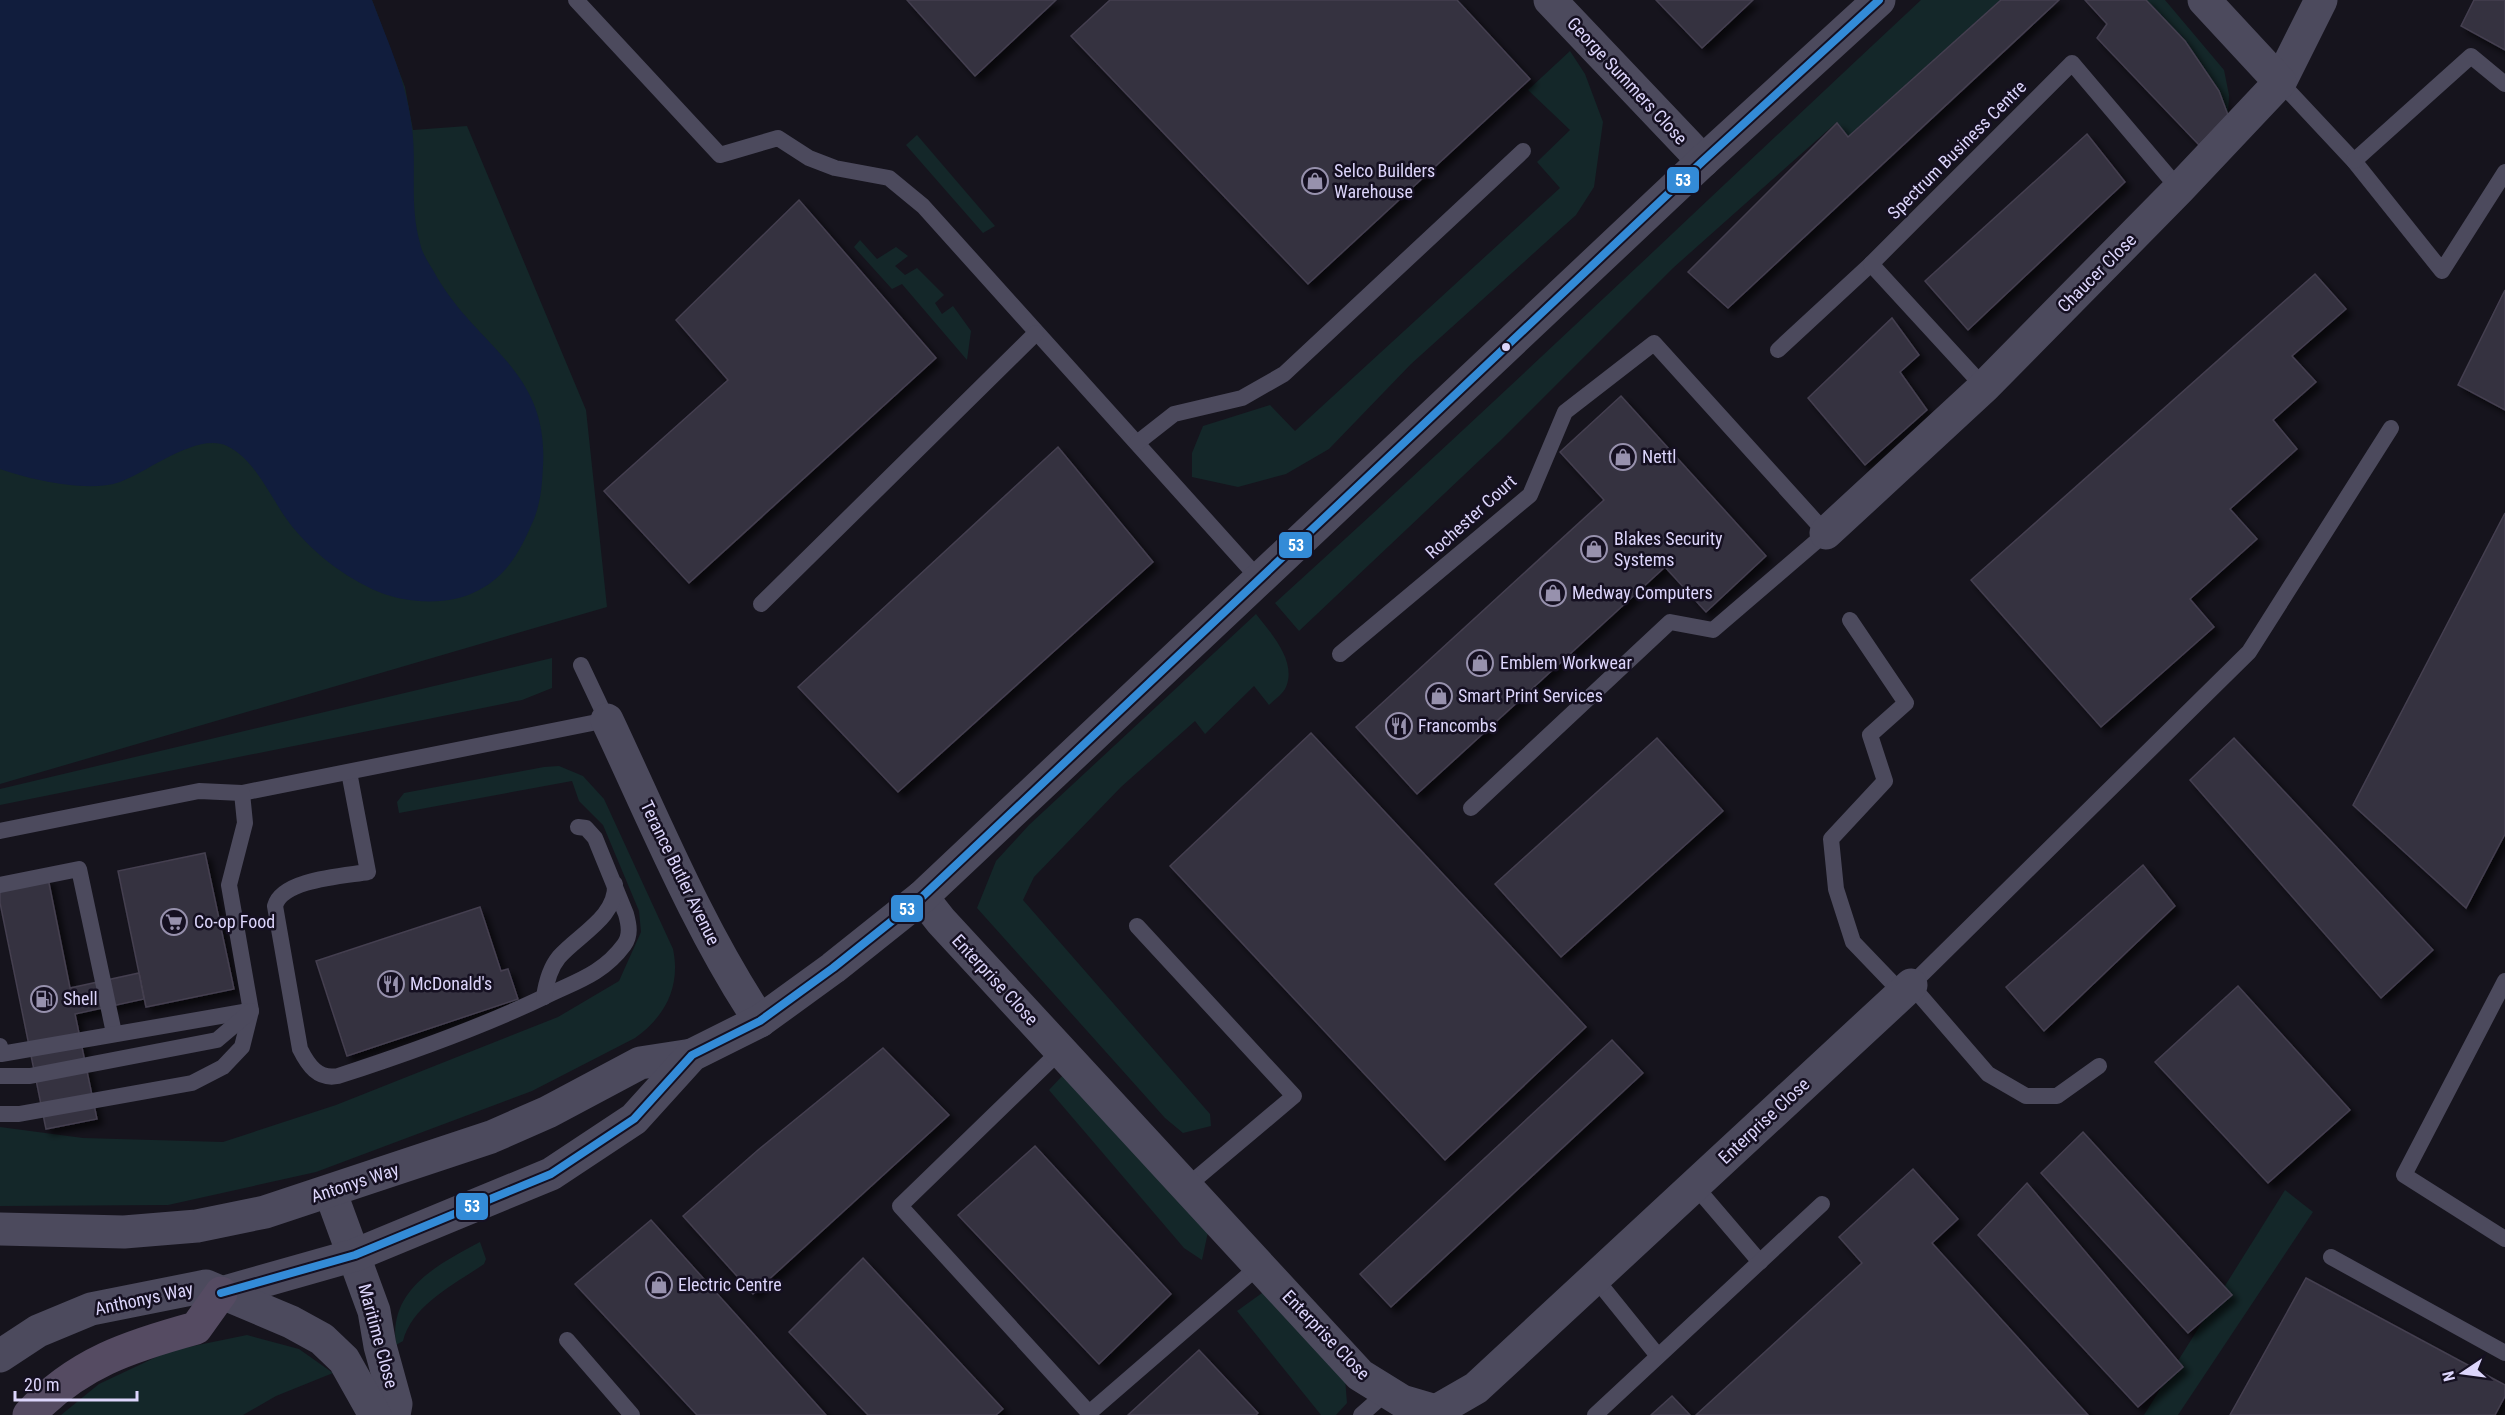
<svg xmlns="http://www.w3.org/2000/svg" width="2505" height="1415" font-family="'Roboto Condensed',sans-serif">
	<style>
		.green { fill: #142729 }
		.water { fill: #111d3d }
		.building { fill: #36323f; stroke: #443f50; stroke-width: 1.5; filter: url(#shadow) }
		.lines { fill: none; stroke-linecap: round; stroke-linejoin: round }
		.lane { stroke: #4c4a5d; stroke-width: 16 }
		.street { stroke: #4c4a5d; stroke-width: 33 }
		.primary { stroke: #554b62; stroke-width: 33 }
		.bus-1-casing { stroke: #151021; stroke-width: 12 }
		.bus-1 { stroke: #338bd7; stroke-width: 8 }
		.bus-dot { fill: #dcd5fb; stroke: #151021; stroke-width: 2 }
		.labels { text-anchor: middle; stroke-width: 5; stroke-linejoin: round; paint-order: stroke }
		.street-label { font-size: 18px; fill: #dcd5fb; stroke: #151021 }
		.poi-label { font-size: 18px; fill: #dcd5fb; stroke: #151021; text-anchor: start }
		.line-badge { stroke: #151021; stroke-width: 2 }
		.badge-label { font-size: 16px; text-anchor: middle; font-weight: bold; fill: #fff }
	</style>
	<defs>
		<filter id="shadow"><feDropShadow dx="5.5" dy="5.5" stdDeviation="3" flood-color="#0009"/></filter>
	</defs>
	<rect width="100%" height="100%" fill="#16141d"/>
	<g class="green">
		<path d="M0,0H372L405,87L413,130L467,126L586,410L607,607L0,784Z"/>
		<path d="M1921,0H2001L1848,137L1836,123L1673,268L1500,441L1299,631L1275,603C1493,405 1706,201 1921,0Z"/>
		<path d="M2146,0H2165L2224,70L2229,95L2228,115C2211,69 2179,35 2146,0Z"/>
		<path d="M1570,51L1585,74L1603,122L1594,187L1576,215L1411,364L1329,449L1286,474L1238,487L1192,477V453L1203,426L1270,405L1295,431L1560,188L1537,162L1570,130L1528,90Z"/>
		<path d="M917,135L995,226L983,233L906,145Z"/>
		<path d="M860,240L877,259L896,247L908,256L895,266L905,275L917,268L944,295L935,303L942,314L953,306L971,331L967,360L902,284L892,289L854,247Z"/>
		<path d="M1256,614C1271,633 1297,661 1286,687C1283,694 1274,700 1269,705L1254,686L1205,734L1195,721L1121,787L1034,877L1023,900L1210,1114L1211,1126L1183,1133L1165,1118L977,908L996,861L1029,825Z"/>
		<path d="M552,658V688L522,700L0,805V789Z"/>
		<path d="M559,766L583,776L604,799L673,949C681,986 665,1017 635,1038L532,1091L316,1172L168,1205L0,1206V1127L83,1138L223,1142L336,1105L558,1017L619,981L641,932L639,911L603,825L579,801L572,781L399,813L397,802L404,793L544,767Z"/>
		<path d="M1065,1073L1208,1232L1202,1260L1184,1248L1049,1090Z"/>
		<path d="M2285,1190L2313,1212L2178,1415H2144Z"/>
		<path d="M480,1242L486,1259L484,1264C455,1284 412,1305 403,1341L396,1345C388,1289 439,1264 480,1242Z"/>
		<path d="M1269,1288L1345,1378L1347,1403L1336,1415H1321L1237,1311Z"/>
		<path d="M247,1335L299,1349L333,1373L276,1396L243,1415H61L99,1384L169,1351Z"/>
	</g>
	<path class="water" d="M0,0H372C388,42 407,83 412,128C417,166 409,205 420,243C422,253 428,262 433,270C473,346 549,367 543,466C542,485 541,501 534,519C521,549 509,574 479,590C450,606 409,604 379,592C345,578 309,550 288,521C270,497 255,459 227,446C197,432 148,472 120,482C88,493 31,480 0,469Z"/>
	<g class="building">
		<path d="M907,0H1056L975,76Z"/>
		<path d="M1110,0H1457L1530,79L1308,284L1071,36Z"/>
		<path d="M1656,0H1753L1702,48Z"/>
		<path d="M2001,0H2059L1728,308L1688,272L1837,123L1848,137Z"/>
		<path d="M2085,0H2146L2185,41L2219,91L2228,115L2199,145L2097,38L2107,24Z"/>
		<path d="M2474,0H2505V50L2461,26Z"/>
		<path d="M2087,134L2125,182L1968,330L1925,281Z"/>
		<path d="M799,200L936,358L689,583L604,491L728,380L676,320Z"/>
		<path d="M2315,274L2346,309L2292,356L2316,382L2273,420L2297,449L2230,509L2257,539L2190,599L2214,627L2101,727L1971,580Z"/>
		<path d="M2505,290V410L2458,385Z"/>
		<path d="M1892,318L1919,355L1900,372L1927,410L1865,465L1808,398Z"/>
		<path d="M1621,396L1766,556L1706,612L1665,567L1417,794L1356,727L1604,500L1560,452Z"/>
		<path d="M1058,447L1153,562L898,792L798,687Z"/>
		<path d="M2505,513V834L2466,908L2353,805Z"/>
		<path d="M1311,733L1586,1027L1445,1160L1170,866Z"/>
		<path d="M1657,738L1723,811L1561,957L1495,884Z"/>
		<path d="M2234,738L2433,950L2381,998L2190,780Z"/>
		<path d="M205,853L234,989L146,1007L118,871Z"/>
		<path d="M2143,865L2175,906L2044,1031L2006,987Z"/>
		<path d="M48,878L70,988L139,973L144,999L75,1014L97,1119L46,1129L0,903V888Z"/>
		<path d="M480,907L501,971L508,969L518,999L347,1056L316,961Z"/>
		<path d="M2238,986L2350,1110L2268,1183L2155,1062Z"/>
		<path d="M1612,1040L1643,1073L1391,1307L1360,1274Z"/>
		<path d="M883,1048L949,1115L753,1294L683,1216L758,1150Z"/>
		<path d="M2083,1132L2232,1295L2188,1333L2041,1173Z"/>
		<path d="M1035,1146L1171,1294L1099,1364L958,1215Z"/>
		<path d="M1913,1169L1958,1219L1932,1243L2088,1415H1696L1862,1263L1839,1237Z"/>
		<path d="M2027,1183L2183,1367L2138,1407L1978,1235Z"/>
		<path d="M651,1220L826,1415H697L575,1284Z"/>
		<path d="M863,1258L1003,1409L996,1415H868L789,1332Z"/>
		<path d="M2306,1278L2505,1385V1396L2495,1415H2230Z"/>
		<path d="M1199,1350L1258,1413L1256,1415H1128Z"/>
		<path d="M1672,1396L1690,1415H1651Z"/>
	</g>
	<g class="lines">
		<g class="lane">
			<path d="M576,0L720,155L778,138L809,158L835,168L889,178L923,206L1260,580"/>
			<path d="M2280,82L2354,161L2442,271L2505,172"/>
			<path d="M2354,161L2471,56L2505,84"/>
			<path d="M1778,350L1871,264"/>
			<path d="M1984,387L1871,264L2072,63L2179,189"/>
			<path d="M1137,443L1174,414L1242,398L1284,374L1523,151"/>
			<path d="M761,604L1036,333"/>
			<path d="M1850,620L1906,703L1870,735L1885,781L1831,839L1836,889L1853,942L1902,993"/>
			<path d="M1340,654L1530,495L1565,412L1654,343L1826,533L1713,630L1670,622L1471,808"/>
			<path d="M349,772L368,872C345,876 282,879 275,906L300,1049C308,1065 318,1080 338,1076C409,1053 477,1029 544,997C574,982 602,975 624,945C631,935 629,925 626,914L595,838L586,828L578,827"/>
			<path d="M242,793L607,720L581,665"/>
			<path d="M0,831L199,791L242,793L245,823L229,885L251,1011L242,1047L223,1067L192,1083L19,1114H0"/>
			<path d="M0,885L79,869L114,1033"/>
			<path d="M1137,926L1294,1096L1186,1187"/>
			<path d="M2505,981L2404,1175L2505,1239"/>
			<path d="M544,997C546,983 550,968 559,957C578,935 617,917 615,884"/>
			<path d="M0,1046L1,1054L249,1011"/>
			<path d="M1060,1051L900,1206L1089,1413L1259,1266"/>
			<path d="M2099,1066L2057,1096H2026L1988,1074L1911,985L2249,652L2391,428"/>
			<path d="M0,1076H30L217,1040L251,1011"/>
			<path d="M1695,1186L1760,1262"/>
			<path d="M2331,1257L2505,1353"/>
			<path d="M1595,1278L1658,1356"/>
			<path d="M567,1340L632,1415"/>
			<path d="M1361,1415L1387,1392"/>
			<path d="M1595,1415L1822,1204"/>
		</g>
		<g class="street">
			<path d="M1550,0L1703,161"/>
			<path d="M2280,82L2321,0"/>
			<path d="M1826,533L1984,387L2179,189L2280,82L2204,0"/>
			<path d="M607,720C655,822 698,928 760,1021"/>
			<path d="M922,897L941,921L1360,1375L1402,1401L1436,1411L1476,1388L1911,985"/>
			<path d="M330,1191L374,1311L380,1346L396,1404L394,1415"/>
			<path d="M0,1229L124,1232L197,1226L265,1212L491,1137L548,1112L640,1063L692,1055"/>
			<path d="M221,1293L355,1255L551,1174L634,1119L692,1055L760,1021L833,968L922,897L1703,161L1879,0"/>
			<path d="M0,1356L38,1331L91,1309L206,1286L291,1322L322,1339L344,1360L375,1415"/>
		</g>
		<path class="primary" d="M29,1415C77,1363 130,1346 196,1328L221,1293"/>
		<defs>
			<path id="bus-1" d="M221,1293L355,1255L551,1174L634,1119L692,1055L760,1021L833,968L922,897L1703,161L1879,0"/>
		</defs>
		<use href="#bus-1" class="bus-1-casing"/>
		<use href="#bus-1" class="bus-1"/>
	</g>
	<defs>
		<symbol id="shop-ring" viewBox="-11 -11 22 22"><circle r="9.5" fill="#151021" stroke="#9791ad" stroke-width="1.5"/><path d="M-5-2.5h2.3a2.7 3.5 0 0 1 5.4 0H5L5.5 6h-11ZM-1.5-2.5h3a1.5 2.3 0 0 0-3 0Z" fill="#9791ad"/></symbol>
		<symbol id="restaurant-ring" viewBox="-11 -11 22 22"><circle r="9.5" fill="#151021" stroke="#9791ad" stroke-width="1.5"/><path d="M-5-6h1v4h1v-4h1v4h1v-4h1v5L-1.5 .5V6h-2V.5L-5-1ZM5-6V6H3V1.5H1.5Q1.5-4 5-6Z" fill="#9791ad"/></symbol>
		<symbol id="supermarket-ring" viewBox="-11 -11 22 22"><circle r="9.5" fill="#151021" stroke="#9791ad" stroke-width="1.5"/><path d="M-6-5.5h2.5l.6 2H6L4.5 2H-2.5L-4.4-4H-6ZM-1.5 3.2a1.3 1.3 0 1 0 .1 0ZM3 3.2a1.3 1.3 0 1 0 .1 0Z" fill="#9791ad"/></symbol>
		<symbol id="fuel-ring" viewBox="-11 -11 22 22"><circle r="9.5" fill="#151021" stroke="#9791ad" stroke-width="1.5"/><path d="M-5.5-6h7V0h2V4h1.3V-2.5L3-4.5l.8-.8L6-3V5H2.5V1h-1V6h-7ZM-4.2-4.7v3.2H.2V-4.7Z" fill="#9791ad"/></symbol>
	</defs>
	<g fill-rule="evenodd">
		<use href="#shop-ring" x="1300" y="166" width="30" height="30"/>
		<use href="#shop-ring" x="1608" y="442" width="30" height="30"/>
		<use href="#shop-ring" x="1579" y="534" width="30" height="30"/>
		<use href="#shop-ring" x="1538" y="578" width="30" height="30"/>
		<use href="#shop-ring" x="1465" y="648" width="30" height="30"/>
		<use href="#shop-ring" x="1424" y="681" width="30" height="30"/>
		<use href="#restaurant-ring" x="1384" y="711" width="30" height="30"/>
		<use href="#supermarket-ring" x="159" y="907" width="30" height="30"/>
		<use href="#restaurant-ring" x="376" y="969" width="30" height="30"/>
		<use href="#fuel-ring" x="29" y="984" width="30" height="30"/>
		<use href="#shop-ring" x="644" y="1270" width="30" height="30"/>
	</g>
	<circle class="bus-dot" cx="1506" cy="347" r="5"/>
	<g class="labels">
		<g class="street-label">
			<text transform="translate(1627 81) rotate(47)" y="6">George Summers Close</text>
			<text transform="translate(1957 150) rotate(-45)" y="6">Spectrum Business Centre</text>
			<text transform="translate(2097 273) rotate(-45)" y="6">Chaucer Close</text>
			<text transform="translate(1471 517) rotate(-42)" y="6">Rochester Court</text>
			<text transform="translate(680 873) rotate(64)" y="6">Terance Butler Avenue</text>
			<text transform="translate(995 980) rotate(47)" y="6">Enterprise Close</text>
			<text transform="translate(1764 1121) rotate(-43)" y="6">Enterprise Close</text>
			<text transform="translate(355 1183) rotate(-18)" y="6">Antonys Way</text>
			<text transform="translate(144 1299) rotate(-12)" y="6">Anthonys Way</text>
			<text transform="translate(1326 1335) rotate(46)" y="6">Enterprise Close</text>
			<text transform="translate(378 1336) rotate(75)" y="6">Maritime Close</text>
		</g>
		<g class="poi-label">
			<text x="1334" y="177">Selco Builders<tspan x="1334" dy="21">Warehouse</tspan></text>
			<text x="1642" y="463">Nettl</text>
			<text x="1614" y="545">Blakes Security<tspan x="1614" dy="21">Systems</tspan></text>
			<text x="1572" y="599">Medway Computers</text>
			<text x="1500" y="669">Emblem Workwear</text>
			<text x="1458" y="702">Smart Print Services</text>
			<text x="1418" y="732">Francombs</text>
			<text x="194" y="928">Co-op Food</text>
			<text x="410" y="990">McDonald's</text>
			<text x="63" y="1005">Shell</text>
			<text x="678" y="1291">Electric Centre</text>
		</g>
	</g>
	<g class="line-badge">
		<rect x="1666" y="166" width="34" height="28" rx="6" fill="#338bd7"/>
		<rect x="1278" y="531" width="35" height="28" rx="6" fill="#338bd7"/>
		<rect x="890" y="894" width="34" height="29" rx="6" fill="#338bd7"/>
		<rect x="455" y="1192" width="34" height="29" rx="6" fill="#338bd7"/>
	</g>
	<g class="badge-label">
		<text x="1683" y="186">53</text>
		<text x="1296" y="551">53</text>
		<text x="907" y="915">53</text>
		<text x="472" y="1212">53</text>
	</g>
	<g transform="translate(2463 1373) rotate(257)" stroke="#151021" stroke-width="4.5" paint-order="stroke">
	<path d="M0-4.5L10 22L0 15L-10 22Z" fill="#dcd5fb"/>
	<text y="-9" font-size="16" font-weight="bold" text-anchor="middle" fill="#dcd5fb">N</text>
	</g>
	<path d="M15 1391v9h122v-9" fill="none" stroke="#dcd5fb" stroke-width="3"/>
	<text x="24" y="1391" font-size="18" fill="#dcd5fb" stroke="#151021" stroke-width="4.5" paint-order="stroke">20 m</text>
</svg>
